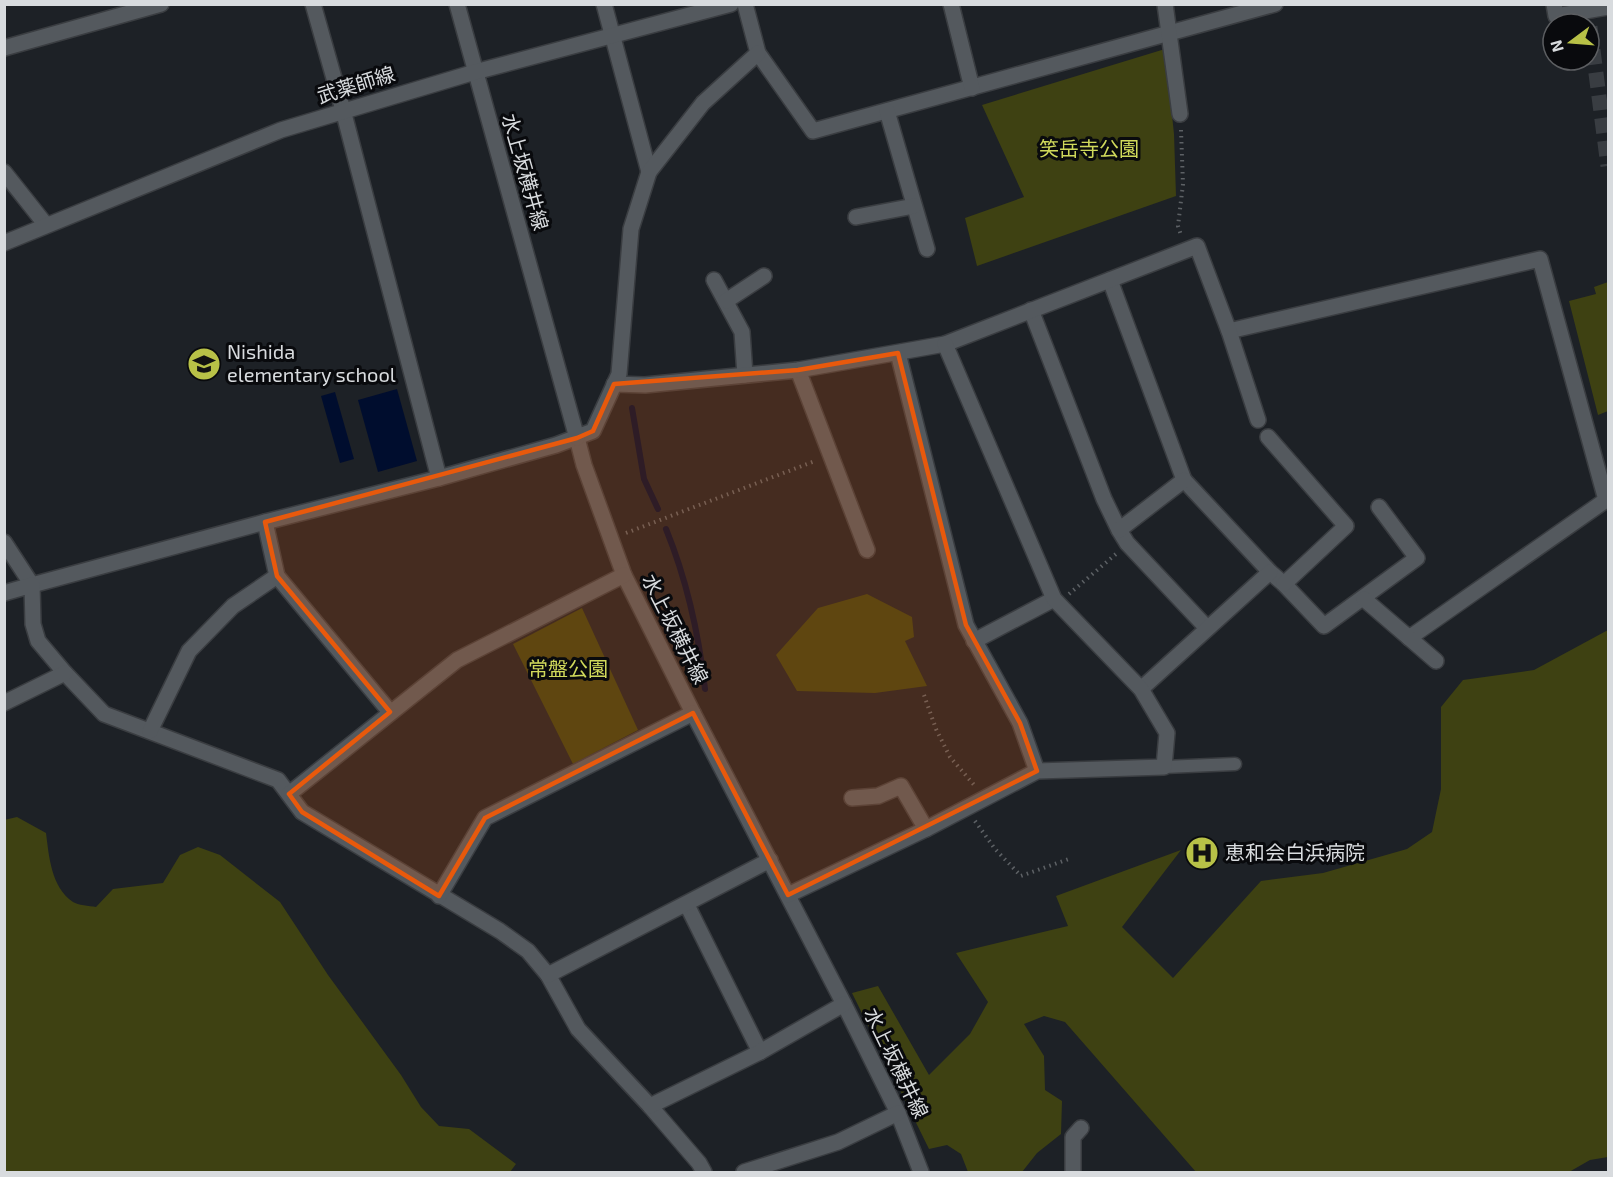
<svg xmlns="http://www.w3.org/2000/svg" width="1613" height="1177" font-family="'Exo 2','Noto Sans JP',sans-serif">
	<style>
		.green { fill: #3e4112 }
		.water { fill: #000d2e }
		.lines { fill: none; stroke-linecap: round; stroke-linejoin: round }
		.stream { stroke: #000d2e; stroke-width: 6 }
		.secondary-tunnel { stroke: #393d42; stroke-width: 15; stroke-dasharray: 15 8; stroke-linecap: butt }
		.lane-casing { stroke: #3a3d41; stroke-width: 15 }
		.street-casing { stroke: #3a3d41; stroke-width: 18 }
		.secondary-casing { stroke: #3a3d41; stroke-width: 18 }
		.path { stroke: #5d6165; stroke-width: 4; stroke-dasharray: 1.5 4.5; stroke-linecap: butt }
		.lane { stroke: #54595e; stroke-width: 12 }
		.street { stroke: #54595e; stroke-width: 15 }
		.secondary { stroke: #54595e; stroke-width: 15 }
		.marked { fill: #e8590c; fill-opacity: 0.2; stroke: #e8590c; stroke-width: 4.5; stroke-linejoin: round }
		.labels { text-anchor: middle; stroke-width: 6; stroke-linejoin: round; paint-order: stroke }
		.street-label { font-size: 20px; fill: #d8dbde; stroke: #090a0d }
		.park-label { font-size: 20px; fill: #d0d95b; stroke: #090a0d }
		.poi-label { font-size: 20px; fill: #d8dbde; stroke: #090a0d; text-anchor: start }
	</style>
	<rect width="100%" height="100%" fill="#1d2126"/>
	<g class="green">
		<path d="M1165,49L1174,134L1176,196L977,266L965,218L1024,197L982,105Z"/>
		<path d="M1608,282V411L1598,415L1569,301L1596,294L1594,287Z"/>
		<path d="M867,594L912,617L914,637L905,641L927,686L875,693L797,691L776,655L818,608Z"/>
		<path d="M582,608L638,730L573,764L513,644Z"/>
		<path d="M1608,630V1157L1590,1160L1569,1172H1196L1065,1022L1044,1016L1024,1024L1044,1056L1045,1090L1062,1101L1061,1134L1037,1153L1022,1172H968L961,1154L947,1145L929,1149L852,993L878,986L929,1075L970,1034L988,1002L956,953L1068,926L1056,896L1181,850L1122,927L1173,978L1261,881L1323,873L1407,849L1432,832L1441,789V707L1463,680L1534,670Z"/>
		<path d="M17,817L46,833C49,856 51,887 73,902C78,905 89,906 96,907L113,889L163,883L180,855L198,847L220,855L280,902L328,975L401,1075L421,1107L439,1126L469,1129L516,1164L510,1172H5L4,820Z"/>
	</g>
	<g class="water">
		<path d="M397,389L417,461L378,472L358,400Z"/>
		<path d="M335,392L354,459L340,463L321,396Z"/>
	</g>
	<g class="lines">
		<g class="stream">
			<path d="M632,408L644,479L658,509"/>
			<path d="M666,529C686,578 699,636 705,689"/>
		</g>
		<path class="secondary-tunnel" d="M1587,4L1608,166"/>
		<defs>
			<path id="lane" d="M1164,767L1235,764"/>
			<g id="street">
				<path d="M313,4L343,110L439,478"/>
				<path d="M604,4L649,172"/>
				<path d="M745,4L758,53L813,131L1275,4"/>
				<path d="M951,4L972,88"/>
				<path d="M1165,4L1180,114"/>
				<path d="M1554,4L1556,16L1608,7"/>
				<path d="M4,48L161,4"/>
				<path d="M887,111L927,249"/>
				<path d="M4,172L46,225"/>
				<path d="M856,217L914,206"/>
				<path d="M714,280L742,332L745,375"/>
				<path d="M1110,280L1184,480L1270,572L1284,584L1324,626L1417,558L1379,507"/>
				<path d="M726,301L764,276"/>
				<path d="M1031,310L1104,499L1119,530L1127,543L1207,628"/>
				<path d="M1229,331L1540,259L1606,500L1409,638"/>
				<path d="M898,353L966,625L1020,723L1037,771"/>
				<path d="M798,370L867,550"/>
				<path d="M614,384L645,385L798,370L945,344L1197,246L1229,331L1258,420"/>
				<path d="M1268,437L1346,526L1284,584"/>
				<path d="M577,438L584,465L624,575L693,713L844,1004L898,1113L921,1172"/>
				<path d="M265,522L277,576L390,712"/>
				<path d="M1119,530L1184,480"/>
				<path d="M4,542L32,585L265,522L439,478L556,445L593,431L619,374L631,229L649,172L703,103L758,53"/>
				<path d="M4,593L32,585L33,624L38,641L65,673L104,714L278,780L302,812L500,931L528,951L548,975L578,1029L650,1106L699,1163L704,1172"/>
				<path d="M1364,599L1436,661"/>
				<path d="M974,641L1054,599"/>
				<path d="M1141,689L1270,572"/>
				<path d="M4,703L65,673"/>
				<path d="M150,731L189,651L233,606L277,576"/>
				<path d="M289,794L457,660L624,575"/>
				<path d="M852,798L878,796L901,786L926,829"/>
				<path d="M788,895L926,829L1037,771L1164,767L1167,733L1141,689L1054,599L945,344"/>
				<path d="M439,896L485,818L693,713"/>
				<path d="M687,905L760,1052"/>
				<path d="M548,975L770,860"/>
				<path d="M650,1106L760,1052L844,1004"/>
				<path d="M744,1172L838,1142L898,1113"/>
				<path d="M1073,1172V1137L1081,1128"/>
			</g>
			<g id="secondary">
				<path d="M457,4L577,438"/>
				<path d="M4,243L281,130L475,72L731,4"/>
			</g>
		</defs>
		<use href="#lane" class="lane-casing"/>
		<use href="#street" class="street-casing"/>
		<use href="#secondary" class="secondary-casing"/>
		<g class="path">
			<path d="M1181,130L1183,184L1178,226L1181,235"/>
			<path d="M626,533L815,461"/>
			<path d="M1069,594L1116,554"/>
			<path d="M924,695L936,729L950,757L975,786"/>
			<path d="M975,821L995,849L1021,876L1069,859"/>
		</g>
		<use href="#lane" class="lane"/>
		<use href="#street" class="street"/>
		<use href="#secondary" class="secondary"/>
	</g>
	<path class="marked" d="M898,353L966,625L1020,723L1037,771L788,895L693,713L485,818L439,896L302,812L289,794L390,712L277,576L265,522L577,438L593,431L614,384L798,370Z"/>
	<defs>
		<symbol id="school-disc" viewBox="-11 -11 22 22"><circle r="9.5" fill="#b8c147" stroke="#090a0d"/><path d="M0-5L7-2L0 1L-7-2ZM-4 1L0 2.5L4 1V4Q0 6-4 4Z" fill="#111"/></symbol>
		<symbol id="hospital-disc" viewBox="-11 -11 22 22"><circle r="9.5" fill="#b8c147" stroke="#090a0d"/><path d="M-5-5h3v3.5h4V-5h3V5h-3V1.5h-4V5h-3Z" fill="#111"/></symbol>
	</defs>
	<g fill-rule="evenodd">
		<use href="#school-disc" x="185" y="345" width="38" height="38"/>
		<use href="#hospital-disc" x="1183" y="834" width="38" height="38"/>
	</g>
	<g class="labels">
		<g class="street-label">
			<text transform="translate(356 85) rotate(-17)" y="7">武薬師線</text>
			<text transform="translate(525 172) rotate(74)" y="7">水上坂横井線</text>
			<text transform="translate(675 629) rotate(63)" y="7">水上坂横井線</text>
			<text transform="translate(896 1063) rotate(64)" y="7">水上坂横井線</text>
		</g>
		<g class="park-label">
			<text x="1089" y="156">笑岳寺公園</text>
			<text x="568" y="676">常盤公園</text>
		</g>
		<g class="poi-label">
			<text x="227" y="359">Nishida<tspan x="227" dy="23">elementary school</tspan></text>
			<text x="1225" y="860">恵和会白浜病院</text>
		</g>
	</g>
	<rect width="1613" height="1177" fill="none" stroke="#d8dbde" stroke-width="12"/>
	<g transform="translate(1571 42) rotate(254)"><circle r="28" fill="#090a0d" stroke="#5c5e61" stroke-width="1.5"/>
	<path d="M0-4.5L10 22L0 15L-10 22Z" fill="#b8c147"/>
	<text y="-9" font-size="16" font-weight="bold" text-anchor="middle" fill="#d8dbde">N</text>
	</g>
</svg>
